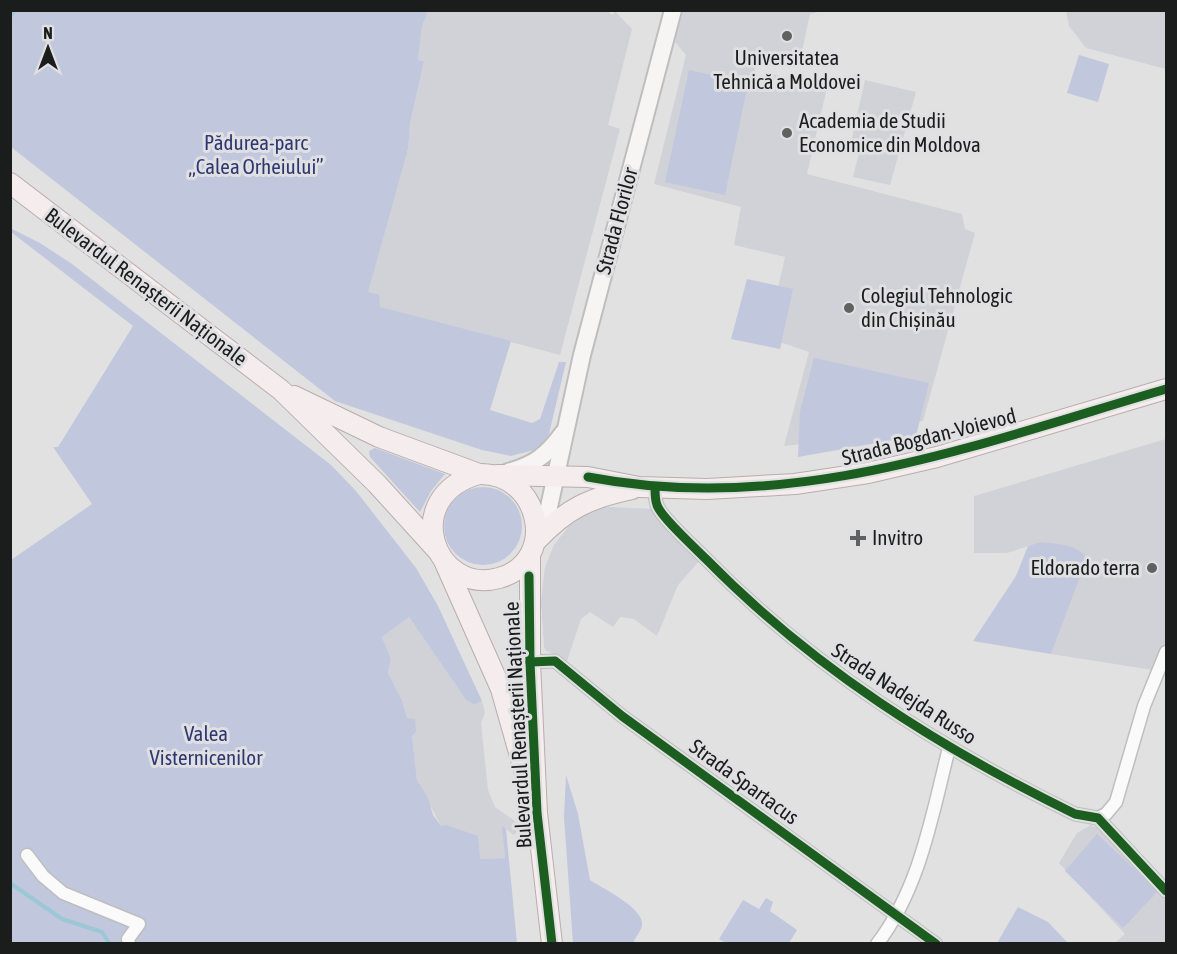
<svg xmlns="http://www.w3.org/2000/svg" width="1177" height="954" font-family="'Asap Condensed',sans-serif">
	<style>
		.built { fill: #d1d2d7 }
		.green { fill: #c1c7dd }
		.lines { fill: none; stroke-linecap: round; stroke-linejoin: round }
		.stream { stroke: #9cc7d5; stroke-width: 4 }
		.minor-casing { stroke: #bebebe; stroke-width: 15 }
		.secondary-casing { stroke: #bebebe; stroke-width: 20 }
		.primary-casing { stroke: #b9adae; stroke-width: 22 }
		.minor { stroke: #fafafa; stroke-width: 12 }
		.secondary { stroke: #f7f4f4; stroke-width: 16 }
		.primary { stroke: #f4eced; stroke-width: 20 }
		.cycleway-casing { stroke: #e0e0e2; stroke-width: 13 }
		.cycleway { stroke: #1b5e20; stroke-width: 9 }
		.poi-dot { fill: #606161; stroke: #e0e0e2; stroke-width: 2 }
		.labels { text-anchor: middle; stroke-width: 6; stroke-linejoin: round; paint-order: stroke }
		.poi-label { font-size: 21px; fill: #1b1c1c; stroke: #e0e0e2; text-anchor: start }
		.park-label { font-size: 21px; fill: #2d3872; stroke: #e0e0e2 }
		.street-label { font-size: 21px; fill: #1b1c1c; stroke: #e0e0e2 }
	</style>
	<rect width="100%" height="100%" fill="#e1e1e1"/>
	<g class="built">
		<path d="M610,10L609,13L613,15L615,11L632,29L608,125L620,129L560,355L379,307L368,292V286L408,149L410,124L424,61L418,60L422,27L428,11Z"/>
		<path d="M683,11H822L810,14L800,61L758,52L754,75L770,79L772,74L810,83L826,92L807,174L962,214L965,229L975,233L923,421L855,438L784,446L809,352L739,328L778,288L785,257L734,245L741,207L654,184L686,55L675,42Z"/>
		<path d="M1066,11H1166V69L1086,48L1069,26Z"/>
		<path d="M865,80L916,92L890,185L853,177L859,153L849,151Z"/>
		<path d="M1166,439V642L1153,670L1051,654L1087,559L1041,542L1007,553H974V496Z"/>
		<path d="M609,507L656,509L700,560L678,585L657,636L634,619L620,617L613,627L590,612L581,619L567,661L545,650L544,646L541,601L545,567L554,545L569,526L593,510Z"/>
		<path d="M409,617L466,700L477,703L482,701L485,713L481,723L488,790L495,807L522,826L514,835L503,827L505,858L480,859L441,826L417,780L412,736L402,700L388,673L391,659L382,637Z"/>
		<path d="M1091,825L1104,831L1166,895V943H1115L1125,934L1059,863L1077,833Z"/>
	</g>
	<g class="green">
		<path d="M10,11H428L422,27L418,60L424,61L410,124L408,149L368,292L379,295L380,307L511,341L490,410L532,423L540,419L559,362H566L549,434L542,444L534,450L511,456L482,450L335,401L11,147Z"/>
		<path d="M1079,55L1109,64L1098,102L1067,93Z"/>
		<path d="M689,70L748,83L725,195L665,182Z"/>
		<path d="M10,228L40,243L72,264L331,465L356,491L416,568L438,606L482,701L474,704L466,700L409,617L382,637L391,659L388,673L402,700L407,718L415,719L416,731L412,736L417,780L428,798L433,815L441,826L446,825L478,836L480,859L505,858L502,826L506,829L517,943H11V560L92,504L53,447H58L133,326L11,232Z"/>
		<path d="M747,279L793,289L780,349L731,339Z"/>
		<path d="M814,358L929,383L916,436L798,457L800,411Z"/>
		<path d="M375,448L445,474L431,491L420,512L370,457L369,451Z"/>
		<circle cx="483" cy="526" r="39"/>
		<path d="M1041,542C1057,544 1078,544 1087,559L1051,654L973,641L1016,576L1028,546Z"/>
		<path d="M566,775L578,814L590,880C602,888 646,909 642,926C640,932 635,938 633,943H573L564,817Z"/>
		<path d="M1097,834L1158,891L1123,928L1065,871Z"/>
		<path d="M766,898L773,902L770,911L797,930L789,943H726L719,939L743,900L759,909Z"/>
		<path d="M1018,907L1048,922L1068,943H997Z"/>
	</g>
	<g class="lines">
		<g class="stream">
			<path d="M10,17L14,10"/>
			<path d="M10,883L62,919L102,932L110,944"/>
		</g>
		<defs>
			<g id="minor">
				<path d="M655,487C655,493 655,500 657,505C660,516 696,549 706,559C813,668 938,747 1075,814L1098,818L1166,891"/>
				<path d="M530,662L555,661L622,716L936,944"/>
				<path d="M1098,818L1106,814L1116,802L1144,706L1166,652"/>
				<path d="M27,855L43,876L63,893L139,924L128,939L129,944"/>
				<path d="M877,944C920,888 932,815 949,748"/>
			</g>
			<g id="secondary">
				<path d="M508,472C534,465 547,455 563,433"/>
				<path d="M537,538L549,507L582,355L673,10"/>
			</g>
			<g id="primary">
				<path d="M10,183L281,390L377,484L437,550"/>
				<path d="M294,396L379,437L479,474"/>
				<path d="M479,474C540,472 560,561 499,578C434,596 399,496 479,474Z"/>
				<path d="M497,475L588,477L639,487L707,489L795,484L868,473L937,457L1166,389"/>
				<path d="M537,540C567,508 590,498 632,489"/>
				<path d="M530,555V662L537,813L552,944"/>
				<path d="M445,563L501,689L528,784"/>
			</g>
		</defs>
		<use href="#minor" class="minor-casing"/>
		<use href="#secondary" class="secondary-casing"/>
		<use href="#primary" class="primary-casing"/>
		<use href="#minor" class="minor"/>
		<use href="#secondary" class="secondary"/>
		<use href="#primary" class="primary"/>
		<defs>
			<g id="cycleway">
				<path d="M588,477C791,516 975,445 1166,389"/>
				<path d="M655,487C655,493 655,500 657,505C660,516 696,549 706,559C813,668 938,747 1075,814L1098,818L1166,891"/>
				<path d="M529,576L530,662L537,813L552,944"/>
				<path d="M530,662L555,661L622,716L936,944"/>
			</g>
		</defs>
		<use href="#cycleway" class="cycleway-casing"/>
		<use href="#cycleway" class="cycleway"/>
	</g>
	<g class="poi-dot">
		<circle cx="787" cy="36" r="6"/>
		<circle cx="787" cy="133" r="6"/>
		<circle cx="849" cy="308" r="6"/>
		<path d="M855 529h6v6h6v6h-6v6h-6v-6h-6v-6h6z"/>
		<circle cx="1152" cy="568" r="6"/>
	</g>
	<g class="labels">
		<g class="poi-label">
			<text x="787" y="65" text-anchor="middle">Universitatea<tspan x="787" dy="24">Tehnică a Moldovei</tspan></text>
			<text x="799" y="128">Academia de Studii<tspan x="799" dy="24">Economice din Moldova</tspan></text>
			<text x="861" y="303">Colegiul Tehnologic<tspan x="861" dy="24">din Chișinău</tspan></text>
			<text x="872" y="545">Invitro</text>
			<text x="1140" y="575" text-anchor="end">Eldorado terra</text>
		</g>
		<g class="park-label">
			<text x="256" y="150">Pădurea-parc<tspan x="256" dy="24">„Calea Orheiului”</tspan></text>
			<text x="206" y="741">Valea<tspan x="206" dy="24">Visternicenilor</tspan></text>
		</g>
		<g class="street-label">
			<text transform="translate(617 221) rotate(-75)" y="7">Strada Florilor</text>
			<text transform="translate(146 287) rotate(37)" y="7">Bulevardul Renașterii Naționale</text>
			<text transform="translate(929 437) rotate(-14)" y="7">Strada Bogdan-Voievod</text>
			<text transform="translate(904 694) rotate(33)" y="7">Strada Nadejda Russo</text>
			<text transform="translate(518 725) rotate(-93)" y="7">Bulevardul Renașterii Naționale</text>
			<text transform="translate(744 782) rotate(36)" y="7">Strada Spartacus</text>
		</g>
	</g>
	<rect width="1177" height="954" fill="none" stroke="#1b1c1c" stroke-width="24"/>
	<g transform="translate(48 48)" stroke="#e0e0e2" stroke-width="4.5" paint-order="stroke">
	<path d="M0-4.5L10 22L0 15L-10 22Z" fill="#1b1c1c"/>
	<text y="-9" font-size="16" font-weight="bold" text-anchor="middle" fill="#1b1c1c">N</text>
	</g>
</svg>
